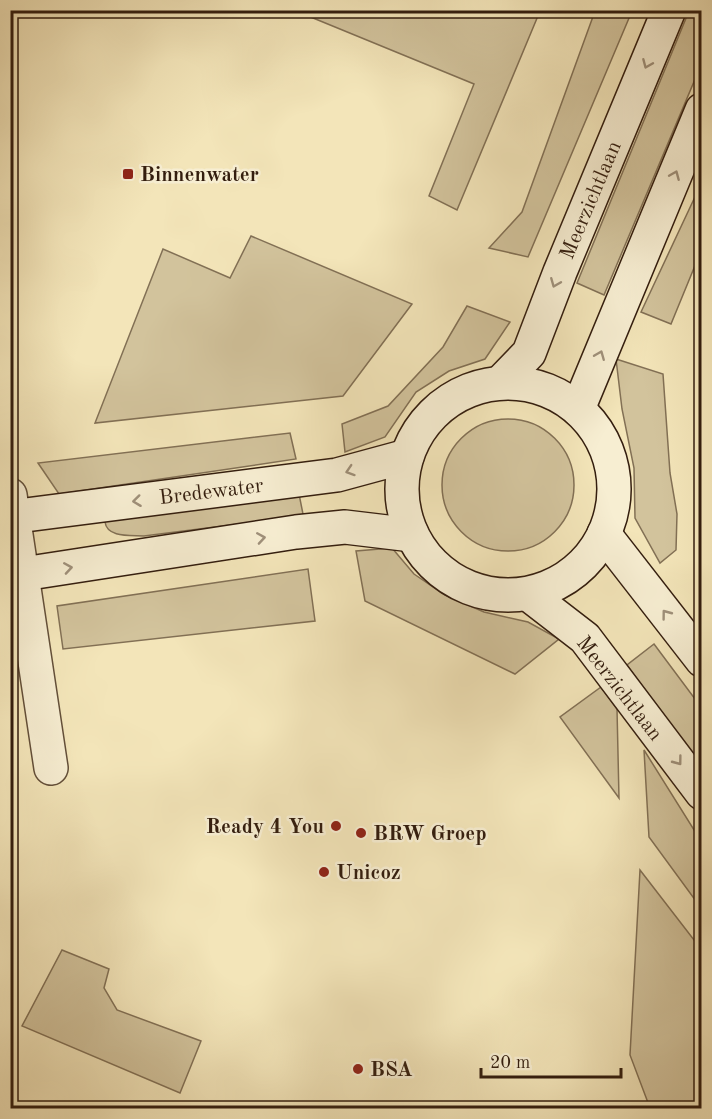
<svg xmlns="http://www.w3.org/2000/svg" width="712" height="1119" font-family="'Old Standard TT',serif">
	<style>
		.green { fill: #d2c39c; stroke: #827055; stroke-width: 1.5 }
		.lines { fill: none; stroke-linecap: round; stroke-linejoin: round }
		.street-casing { stroke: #634f39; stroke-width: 36 }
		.secondary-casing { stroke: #331d0e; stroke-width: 36 }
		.street { stroke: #f7eed2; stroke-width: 33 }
		.secondary { stroke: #f7eed2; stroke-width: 33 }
		.oneway { stroke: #9f907a }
		.poi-dot { fill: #8f2418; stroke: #f7eed2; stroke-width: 2 }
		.labels { text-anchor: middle; stroke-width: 5; stroke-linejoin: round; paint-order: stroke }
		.poi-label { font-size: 21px; font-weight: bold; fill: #331d0e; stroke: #f7eed2; text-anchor: start }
		.street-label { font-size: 21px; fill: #331d0e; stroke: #f7eed2 }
	</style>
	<rect width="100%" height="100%" fill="#f3e5b9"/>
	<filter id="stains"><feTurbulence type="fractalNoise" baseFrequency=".00333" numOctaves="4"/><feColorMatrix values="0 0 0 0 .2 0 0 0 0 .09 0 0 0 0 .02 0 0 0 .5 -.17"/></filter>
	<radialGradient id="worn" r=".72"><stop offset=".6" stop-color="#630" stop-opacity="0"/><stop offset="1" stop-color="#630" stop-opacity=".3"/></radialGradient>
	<g class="green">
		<path d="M296,11H540L457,210L429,196L474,84Z"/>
		<path d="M595,11H632L528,257L489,248L522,212Z"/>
		<path d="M689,11H701V65L604,295L577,283Z"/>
		<path d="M701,184V251L671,324L641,312Z"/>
		<path d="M251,236L412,304L343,396L95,423L163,249L230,278Z"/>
		<path d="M467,306L510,322L485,359L449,371L416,392L385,437L345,452L342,424L388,406L443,347Z"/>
		<path d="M616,359L663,374L670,473L677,514L676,550L660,563L635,518L634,468L622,409Z"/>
		<circle cx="508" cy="485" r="66"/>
		<path d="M290,433L296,459L59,494L38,463Z"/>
		<path d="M299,494L303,514L301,516L144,536C131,535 107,538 105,522L110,518Z"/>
		<path d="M392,548L414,574L445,595L484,612L528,622L559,639L515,674L365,601L356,551Z"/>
		<path d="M308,569L315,621L63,649L57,606Z"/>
		<path d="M654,644L701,707V766L627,665Z"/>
		<path d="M601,687L617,709L619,798L560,717Z"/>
		<path d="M644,750L701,841V908L649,837Z"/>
		<path d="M640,870L701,949V1108H650L630,1055Z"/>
		<path d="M62,950L109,969L104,988L117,1010L201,1041L180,1093L22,1026Z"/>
	</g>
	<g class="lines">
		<defs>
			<path id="street" d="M10,495L51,768"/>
			<g id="secondary">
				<path d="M501,382L529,353L560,272L669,10"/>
				<circle cx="508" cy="489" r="106"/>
				<path d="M578,409L702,110"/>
				<path d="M10,517L337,475L407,456"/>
				<path d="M604,534L702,660"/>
				<path d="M10,576L296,532L345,527L412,535"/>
				<path d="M528,594L585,638L702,793"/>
			</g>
		</defs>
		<use href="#street" class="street-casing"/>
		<use href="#secondary" class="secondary-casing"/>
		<use href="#street" class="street"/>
		<use href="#secondary" class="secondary"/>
	</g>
	<defs><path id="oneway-chevron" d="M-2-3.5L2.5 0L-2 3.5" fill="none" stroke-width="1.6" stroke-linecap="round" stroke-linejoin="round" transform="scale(1.5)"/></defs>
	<g class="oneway">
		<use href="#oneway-chevron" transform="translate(647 64) rotate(113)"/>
		<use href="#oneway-chevron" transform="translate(675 175) rotate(-67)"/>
		<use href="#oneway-chevron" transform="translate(555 283) rotate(112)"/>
		<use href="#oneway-chevron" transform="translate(600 355) rotate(-68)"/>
		<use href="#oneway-chevron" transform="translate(350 471) rotate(162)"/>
		<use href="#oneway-chevron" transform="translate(137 501) rotate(173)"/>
		<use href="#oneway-chevron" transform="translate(261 538) rotate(-9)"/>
		<use href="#oneway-chevron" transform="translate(68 568) rotate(-9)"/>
		<use href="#oneway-chevron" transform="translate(666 614) rotate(-127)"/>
		<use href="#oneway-chevron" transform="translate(678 761) rotate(53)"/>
	</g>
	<g class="poi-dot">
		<rect x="122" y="168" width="12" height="12" rx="3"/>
		<circle cx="336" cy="826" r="6"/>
		<circle cx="361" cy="833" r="6"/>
		<circle cx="324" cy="872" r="6"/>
		<circle cx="358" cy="1069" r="6"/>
	</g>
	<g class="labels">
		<g class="poi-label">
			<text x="140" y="181">Binnenwater</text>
			<text x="324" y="833" text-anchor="end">Ready 4 You</text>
			<text x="373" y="840">BRW Groep</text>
			<text x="336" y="879">Unicoz</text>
			<text x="370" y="1076">BSA</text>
		</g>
		<g class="street-label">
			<text transform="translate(590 200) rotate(-67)" y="7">Meerzichtlaan</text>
			<text transform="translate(211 491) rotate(-7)" y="7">Bredewater</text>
			<text transform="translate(620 688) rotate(52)" y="7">Meerzichtlaan</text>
		</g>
	</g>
	<rect width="712" height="1119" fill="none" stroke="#f3e5b9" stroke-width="36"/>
	<rect x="12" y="12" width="688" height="1095" fill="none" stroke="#331d0e" stroke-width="3"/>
	<rect x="18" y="18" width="676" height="1083" fill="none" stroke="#331d0e" stroke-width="1.5"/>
	<path d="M481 1068v9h140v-9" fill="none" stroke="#331d0e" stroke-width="3"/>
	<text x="490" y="1068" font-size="18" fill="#331d0e" stroke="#f7eed2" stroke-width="4.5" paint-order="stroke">20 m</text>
	<rect width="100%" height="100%" filter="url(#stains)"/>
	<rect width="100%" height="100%" fill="url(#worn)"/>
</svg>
